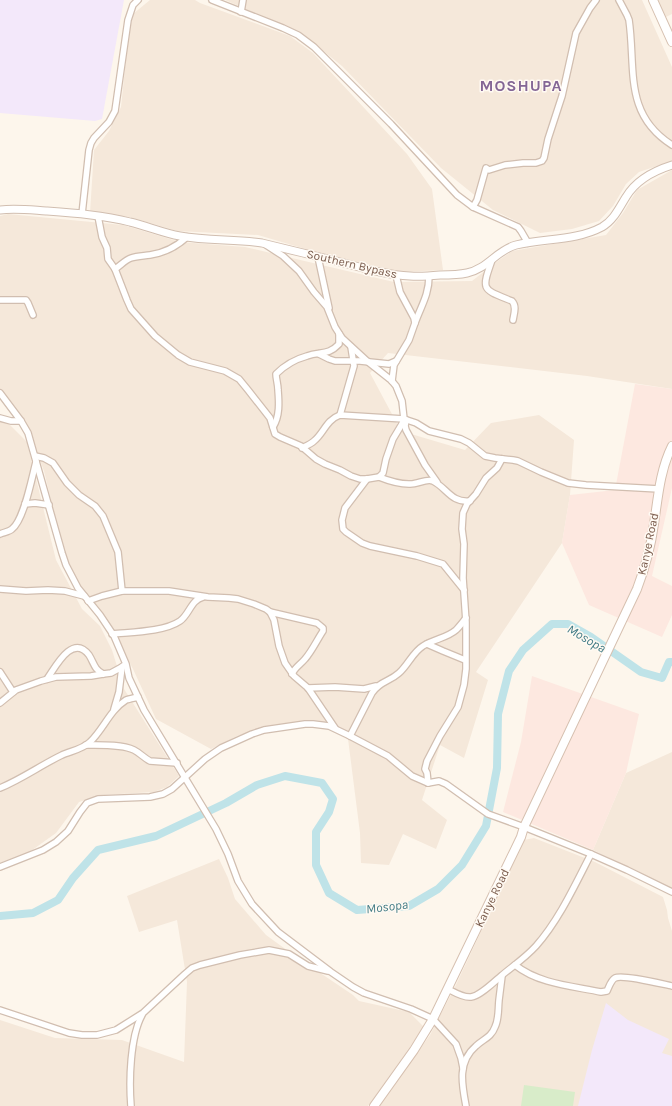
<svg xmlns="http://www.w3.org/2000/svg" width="672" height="1106" font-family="Karla,sans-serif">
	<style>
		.residential { fill: #f5e8da }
		.commercial { fill: #fde8e0 }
		.education { fill: #f3e8fa }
		.grass { fill: #d8ecc9 }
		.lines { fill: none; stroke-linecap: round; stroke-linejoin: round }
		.river { stroke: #bfe3e8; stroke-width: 8 }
		.minor-casing { stroke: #d1beb0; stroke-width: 8 }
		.tertiary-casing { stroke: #d1beb0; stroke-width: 9 }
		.secondary-casing { stroke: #d6c0b0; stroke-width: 10 }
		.minor { stroke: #fff; stroke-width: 5.5 }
		.tertiary { stroke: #fff; stroke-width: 7 }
		.secondary { stroke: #fff; stroke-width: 8 }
		.labels { text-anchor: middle; stroke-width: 3; stroke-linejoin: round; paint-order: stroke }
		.street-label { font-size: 12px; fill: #7a5c4d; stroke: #fffaf3 }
		.water-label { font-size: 13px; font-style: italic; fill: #437c86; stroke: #fffaf3 }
		.district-label { font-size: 16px; font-weight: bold; letter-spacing: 1px; fill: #846695; stroke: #fffaf3 }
	</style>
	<rect width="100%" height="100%" fill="#fdf6ec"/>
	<g class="residential">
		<path d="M150,0H195L200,3L290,36L313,53L407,154L432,189L443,270L401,272L319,253L258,235L177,231L130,217L90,213L94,150L109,131L121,107L128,39L133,14Z"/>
		<path d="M225,0H642L672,67V163L663,164L639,172L626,184L613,206L599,221L572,229L540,233L493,210L441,168L342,66L301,33Z"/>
		<path d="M656,0H672V14L664,18Z"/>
		<path d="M672,170V389L587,376L388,353L370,373L401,431L465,450L491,423L539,415L574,440L570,495L562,543L476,672L488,680L464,758L440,745L422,800L447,820L436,849L403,834L389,865L361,863L360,833L347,731L322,722H296L272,725L237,736L211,749L156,719L133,669L118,640L81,591L67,566L44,471L27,426L0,391V216L8,214L123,225L180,242L245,247L394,282L472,281L495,263L512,251L606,235L623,213L637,190Z"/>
		<path d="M0,415L27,442L56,560L82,609L100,626L112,650L124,689L179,776L167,787L154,792L102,795L79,802L56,833L28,853L0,863Z"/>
		<path d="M672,752V891L639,872L593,850L626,773Z"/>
		<path d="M534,838L595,862L663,897L667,910L668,918L672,931V1106H379L430,1035L454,989L524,840Z"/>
		<path d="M219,859L228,878L235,899L266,935L295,956L353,995L359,1001L409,1012L424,1027L368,1106H0V1020L55,1038L122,1040L184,1062L187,982L177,920L139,932L127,896Z"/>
	</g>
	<g class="commercial">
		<path d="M635,384L672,389V488L652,576L672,586V615L662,637L589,605L562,543L570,495L615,490Z"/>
		<path d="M532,676L639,714L626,773L593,850L503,812L521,742Z"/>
	</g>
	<g class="education">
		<path d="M0,0H124L102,119L95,121L0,113Z"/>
		<path d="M606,1003L628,1020L669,1039L662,1053L672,1056V1106H578L592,1050Z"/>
	</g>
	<path class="grass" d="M524,1085L575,1092L573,1106H521Z"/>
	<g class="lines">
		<path class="river" d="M0,916L33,913L58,900L73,878L98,850L156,836L226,803L257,785L285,776L322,783L333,799L329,812L316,832V865L329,893L357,910L409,906L438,889L462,865L486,826L497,768L498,714L509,671L523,650L552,624H568L591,637L641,672L662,678L669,662H672"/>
		<defs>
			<g id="minor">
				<path d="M212,0L283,28L298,35L314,47L391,124L457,195L473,207L518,227L521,231L528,243"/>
				<path d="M619,0L627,15L629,20C636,68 623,114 672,145"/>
				<path d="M241,12L243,0"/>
				<path d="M473,207L477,200L486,168L489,170L505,165L523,163H536L542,161L544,158L548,139L562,96L576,33L590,8L596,0"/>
				<path d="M82,214L89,150L91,143L94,138L109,122L115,111L128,20L133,5L138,0"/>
				<path d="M98,216L102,237L107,248L108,259L115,269L127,300L131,309L155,336L178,355L190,362L225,371L239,379L248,390L270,418L275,434L280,437L301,446L316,459L325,464L340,470L351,476L360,479H367L379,477L383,473L386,459L393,439L402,424L404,419L402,401L396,386L391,380L367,361L342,338L335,327L327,307L314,292L299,271L283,256L266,245"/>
				<path d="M318,257L329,308"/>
				<path d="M492,260C481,291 482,289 512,301C517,306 514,314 513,320"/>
				<path d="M115,269C120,266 125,260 131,258C137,256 143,256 150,255C164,253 176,247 187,237"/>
				<path d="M0,300H26L28,303L33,315"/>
				<path d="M415,323C421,306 429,295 429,276"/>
				<path d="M319,354L329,359L335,361H360L389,364L396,361"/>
				<path d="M392,381L394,365L409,340L415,323L414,318L400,292L396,275"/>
				<path d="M0,393L21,421L28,433L62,553L66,565L78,588L100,615L114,636L126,664L129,678L144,710L216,829L228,854L238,881L252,904L278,932L331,972L353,987L364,993L411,1009L433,1019L456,1044L461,1058L463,1068"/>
				<path d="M340,415L354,366L351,347"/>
				<path d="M0,418L11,421H21"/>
				<path d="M406,420L405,426L406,430L425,465L437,482"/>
				<path d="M273,427C280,416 279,402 278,390C278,384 276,379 276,374C284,366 296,359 307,356C320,351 328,356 339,344V334"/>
				<path d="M302,448C306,446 311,444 314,441C324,433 326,420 340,415L404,419L416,423L429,431L461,439L469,443L485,456L495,458L513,460L518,461L541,472L568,483L586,485L659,489"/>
				<path d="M35,456L44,458L53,463L67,483L79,495L95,506L103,516L118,552L122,591"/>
				<path d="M379,477C389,481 399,484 409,484C417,485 426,478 433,481C447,488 451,503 470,501"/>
				<path d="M367,479L345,508L342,520L343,529L346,532L362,543L370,546L417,556L443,564L464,590"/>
				<path d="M25,504L35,503L49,505"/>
				<path d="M0,534C4,532 9,532 12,529C24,520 32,477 36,462"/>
				<path d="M0,589L26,591L48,590L65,591L84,596"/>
				<path d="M88,601L102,596L122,591H169L208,597L229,598L238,599L254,604L266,609L270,612L274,620L279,646L285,663L294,676L308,688L335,728"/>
				<path d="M270,612L317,623L323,628V631C317,640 312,651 305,659C300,665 295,667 292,674"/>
				<path d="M112,634C131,632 164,632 180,621C189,615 191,600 203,597"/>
				<path d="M427,644L443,651L465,660"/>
				<path d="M0,672L13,692"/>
				<path d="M47,679C55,668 72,633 89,655C94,663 94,669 103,674"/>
				<path d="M308,688L335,687L364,689L376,686"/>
				<path d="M0,703L16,690L41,681L56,677L91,676L103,674L111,673L122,667"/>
				<path d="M114,709L119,692L122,667L123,666"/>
				<path d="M350,736L372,693C380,681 389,682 399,673C408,665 413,652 423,646C434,639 447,638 456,630C460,626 463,622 466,618"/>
				<path d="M86,745C100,745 122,744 134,750C140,753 144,758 150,761L177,763"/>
				<path d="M428,783L427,773L425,769L427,761L440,736L458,707L464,685L466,669V622L463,578L464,544L462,529L463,513L467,504L476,494L486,478L497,468L502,459"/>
				<path d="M0,788C22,779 41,765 62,755C71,751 83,749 90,742C103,730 110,710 126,700C129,699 134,698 138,697"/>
				<path d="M0,867L43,850L56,842L68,831L80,812L87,803L98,799L150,797L163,794L172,789L205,759L221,748L252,734L264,730L305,724H313L329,726L350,736L388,756L412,776L428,783L439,781L446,784L488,814L524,827L591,854L627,870L672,892"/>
				<path d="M515,965C539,984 572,986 601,992L607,991C609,987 611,980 615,978C622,974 662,984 672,986"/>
				<path d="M448,989C454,992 463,998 471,997C480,996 494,982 501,976C513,966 525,958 536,946C559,920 575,885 591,854"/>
				<path d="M0,1010L69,1033L82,1035H97L116,1030L143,1013L185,974L192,968L200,965L240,955L269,950L289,954L308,966L328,971"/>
				<path d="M131,1106C129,1081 130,1037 142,1015"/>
				<path d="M466,1106C462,1085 457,1062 476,1046C483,1039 491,1038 495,1027C499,1019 498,1010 499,1000C500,992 501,984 502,976"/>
			</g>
			<path id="tertiary" d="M0,210C15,208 31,210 46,211C74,213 103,215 130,222C147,226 163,233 180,236C208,241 235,239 262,243C287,249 311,255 336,261C360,267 385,275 410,276C420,277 430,276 440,275C449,275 458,275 467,273C487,269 497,250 516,245C544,238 576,241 602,227C614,220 619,208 626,197C636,180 653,171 672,165"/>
			<g id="secondary">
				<path d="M653,0L672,42"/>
				<path d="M374,1106L414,1050L433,1019L521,837L524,827L637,589C645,568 651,546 654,524C658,497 660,470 672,446"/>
			</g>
		</defs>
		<use href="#minor" class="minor-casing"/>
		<use href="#tertiary" class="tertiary-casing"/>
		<use href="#secondary" class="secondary-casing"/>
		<use href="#minor" class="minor"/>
		<use href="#tertiary" class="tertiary"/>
		<use href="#secondary" class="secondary"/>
	</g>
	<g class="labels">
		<g class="street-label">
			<text transform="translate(352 264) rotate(13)" y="4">Southern Bypass</text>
			<text transform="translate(648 544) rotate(-78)" y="4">Kanye Road</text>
			<text transform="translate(492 898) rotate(-64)" y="4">Kanye Road</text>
		</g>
		<g class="water-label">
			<text transform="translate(587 638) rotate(31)" y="5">Mosopa</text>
			<text transform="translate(387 906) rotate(-7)" y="5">Mosopa</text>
		</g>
		<g class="district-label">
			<text x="521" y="91">MOSHUPA</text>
		</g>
	</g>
</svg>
